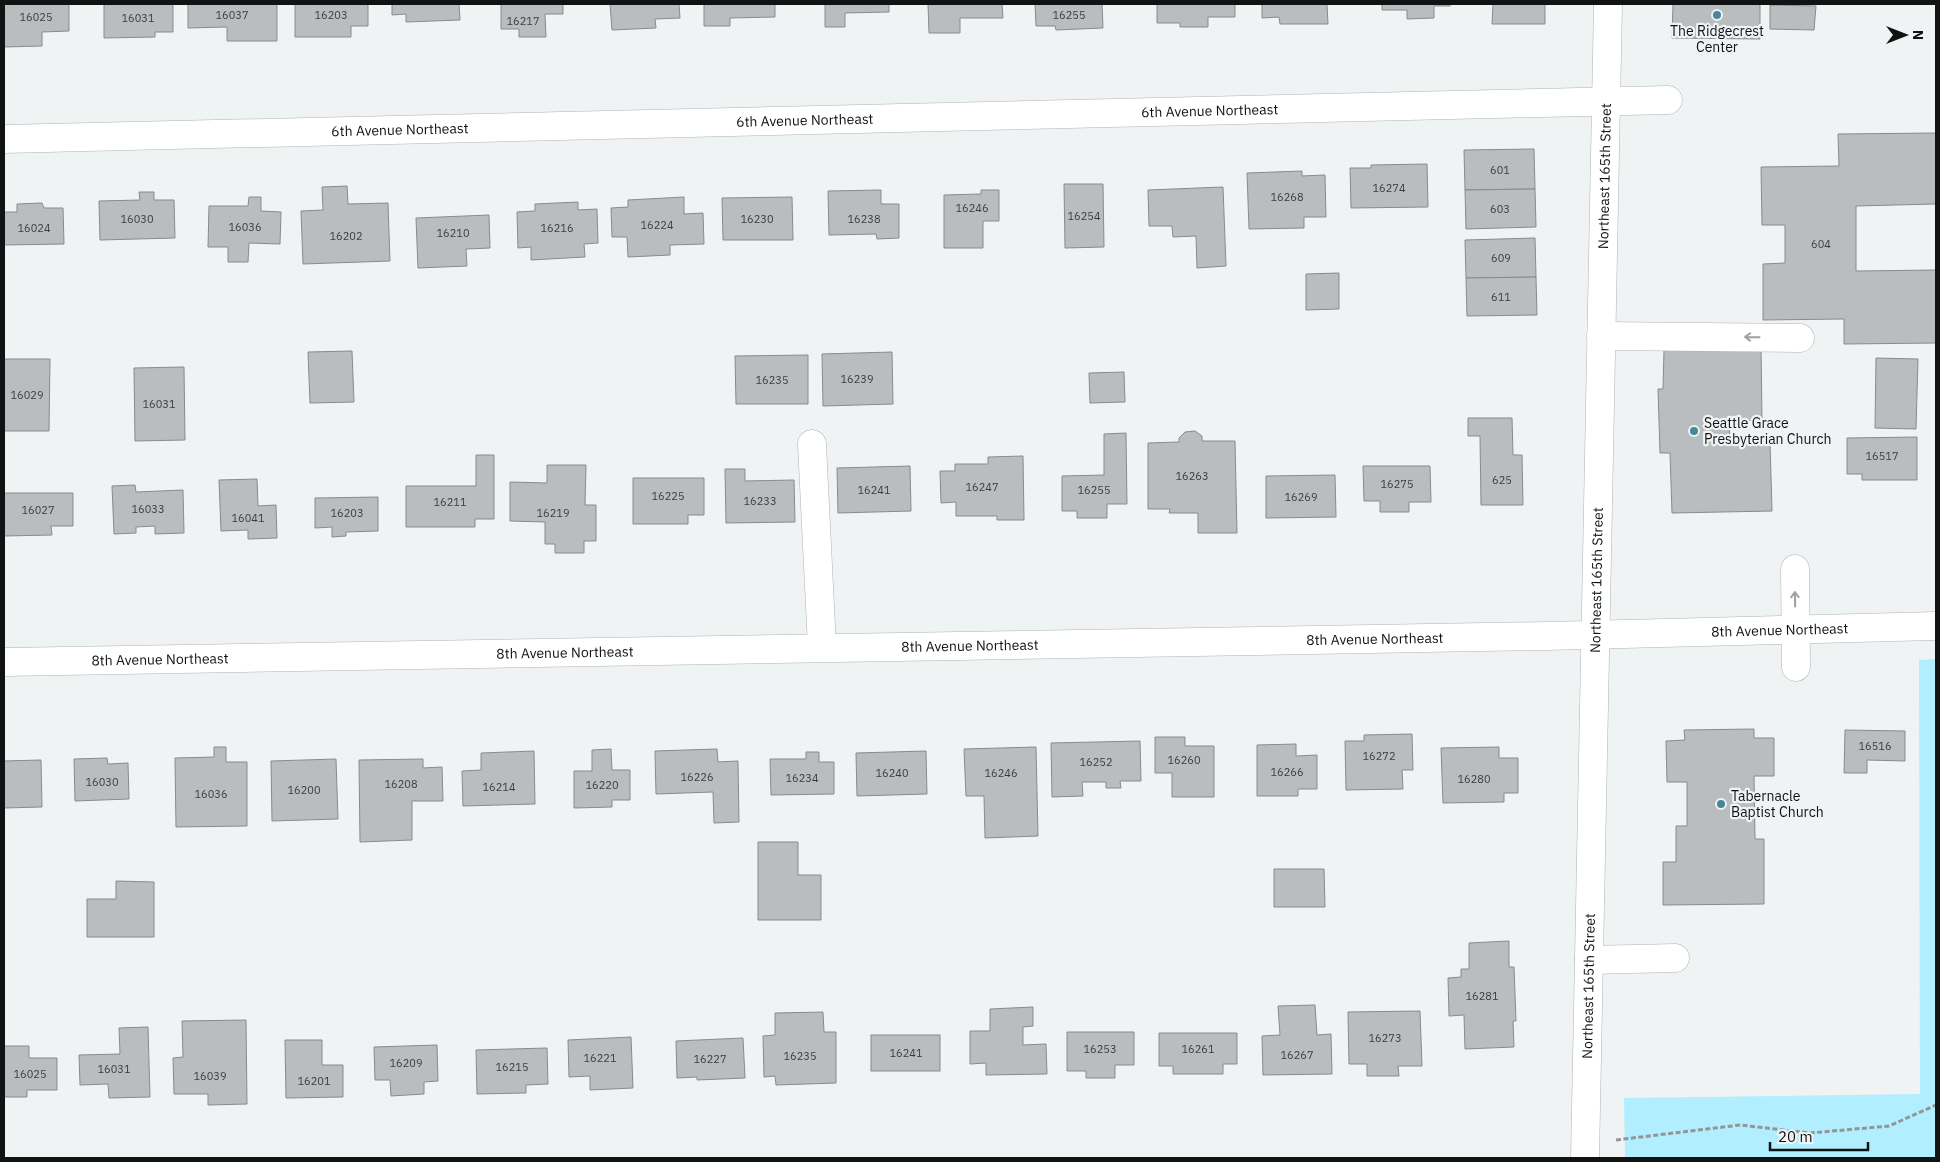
<svg xmlns="http://www.w3.org/2000/svg" width="1940" height="1162" font-family="'IBM Plex Sans',sans-serif">
	<style>
		.green { fill: #b1eeff }
		.building { fill: #b9bdbf; stroke: #878b8c }
		.lines { fill: none; stroke-linecap: round; stroke-linejoin: round }
		.minor-casing { stroke: #afb3b4; stroke-width: 29 }
		.path { stroke: #939696; stroke-width: 3; stroke-dasharray: 5 2.5; stroke-linecap: butt }
		.minor { stroke: #fff; stroke-width: 28 }
		.oneway { stroke: #a0a0a0 }
		.poi-dot { fill: #46889a; stroke: #eff3f4; stroke-width: 2 }
		.labels { text-anchor: middle; stroke-width: 4.5; stroke-linejoin: round; paint-order: stroke }
		.number-label { font-size: 11px; fill: #3b3d3d }
		.poi-label { font-size: 14px; fill: #111212; stroke: #eff3f4; text-anchor: start }
		.street-label { font-size: 14px; fill: #111212; stroke: #eff3f4 }
	</style>
	<rect width="100%" height="100%" fill="#eff3f4"/>
	<path class="green" d="M1936,659V1158H1625L1624,1098L1920,1094L1919,660Z"/>
	<g class="building">
		<path d="M4,4H69V31L42,32V46L4,47Z"/>
		<path d="M104,4H173V32H155V37L104,38Z"/>
		<path d="M188,4H277V41H227V27L188,28Z"/>
		<path d="M295,4H368V26H351V37H295Z"/>
		<path d="M392,4H459L460,20L406,22V14L392,15Z"/>
		<path d="M501,4H563V14H545L546,37H519V29H501Z"/>
		<path d="M610,4H679L680,18L655,19L656,28L612,30Z"/>
		<path d="M704,4H775V17L730,18V26H704Z"/>
		<path d="M825,4H889V12L845,13V27H825Z"/>
		<path d="M928,4H1002L1003,18H960V33H929Z"/>
		<path d="M1035,4H1102L1103,28L1056,30L1055,26H1036Z"/>
		<path d="M1157,4H1235V17H1208V27H1180V23H1157Z"/>
		<path d="M1262,4H1327L1328,24H1280L1279,17L1262,18Z"/>
		<path d="M1382,4H1450V6H1434V18L1407,19V10H1382Z"/>
		<path d="M1493,4H1545V24H1492Z"/>
		<path d="M1673,4H1760V39L1672,38Z"/>
		<path d="M1770,5L1816,6L1814,30L1770,29Z"/>
		<path d="M1936,133V204L1856,206V271L1936,270V343L1844,344V319L1763,320V264L1785,263V225H1762L1761,167L1839,166L1838,134Z"/>
		<path d="M1534,149L1535,189L1465,190L1464,150Z"/>
		<path d="M1427,164L1428,207L1351,208L1350,168H1371V165Z"/>
		<path d="M1302,171V176L1325,175L1326,217H1304V228L1249,229L1247,173Z"/>
		<path d="M1064,184H1103L1104,247L1065,248Z"/>
		<path d="M347,186L348,204L388,203L390,261L303,264L301,211L323,210L322,187Z"/>
		<path d="M1223,187L1226,266L1197,268L1196,236L1173,237L1172,226H1149L1148,190Z"/>
		<path d="M1535,189L1536,227L1466,229L1465,190Z"/>
		<path d="M881,190V204H899V238L877,239L876,234L829,235L828,191Z"/>
		<path d="M981,190H999V221H983V248H944V195L981,194Z"/>
		<path d="M139,192H154V200H174L175,238L100,240L99,201L140,200Z"/>
		<path d="M249,197H261V211L281,212L280,244L249,243L248,262H228V247H208L209,206H248Z"/>
		<path d="M684,197V214L703,213L704,244L670,245V255L628,257L627,237H612L611,208L628,207V200Z"/>
		<path d="M792,197L793,240H723L722,198Z"/>
		<path d="M578,202V210L597,209L598,243L584,244L585,257L531,260V247L518,248L517,212L535,211V204Z"/>
		<path d="M42,203L44,208H63L64,244L4,245V212H17V204Z"/>
		<path d="M489,215L490,248L466,249L467,266L418,268L416,218Z"/>
		<path d="M1535,238L1536,277L1466,278L1465,240Z"/>
		<path d="M1339,273V309L1306,310V274Z"/>
		<path d="M1536,277L1537,315L1467,316L1466,278Z"/>
		<path d="M1761,347L1762,420L1729,421L1730,443L1770,442L1772,511L1672,513L1670,453H1660L1658,389H1663L1664,350Z"/>
		<path d="M352,351L354,402L310,403L308,352Z"/>
		<path d="M892,352L893,404L823,406L822,354Z"/>
		<path d="M808,355V404H736L735,356Z"/>
		<path d="M1876,358L1918,359L1916,429L1875,428Z"/>
		<path d="M4,359H50L49,431H4Z"/>
		<path d="M184,367L185,440L135,441L134,368Z"/>
		<path d="M1124,372L1125,402L1090,403L1089,373Z"/>
		<path d="M1468,418H1512L1513,455H1522L1523,505H1481L1480,436H1468Z"/>
		<path d="M1195,431L1202,436V441H1235L1237,533H1198V513H1169L1170,509H1148V443L1179,442V438L1185,432Z"/>
		<path d="M1126,433L1127,504H1107V518H1077V511H1062V476L1104,475V434Z"/>
		<path d="M1917,437V480H1862V474H1847V438Z"/>
		<path d="M476,455H494V519H475V527H406V486H476Z"/>
		<path d="M1023,456L1024,520H997V516H956V502L941,503L940,471H955V464H988V457Z"/>
		<path d="M547,465H586L585,505H596V541H584V553H555V544H545V522L510,521V482L547,483Z"/>
		<path d="M910,466L911,511L838,513L837,468Z"/>
		<path d="M1363,466H1430L1431,502H1409V512H1380V501H1364Z"/>
		<path d="M725,469H745V481L794,480L795,522L726,523Z"/>
		<path d="M1335,475L1336,517L1266,518V476Z"/>
		<path d="M633,478H704V515H688V524H633Z"/>
		<path d="M257,479L258,506L276,505L277,538L248,539V530L221,531L219,480Z"/>
		<path d="M135,485L136,492L183,490L184,533L155,534V526L136,527V533L114,534L112,486Z"/>
		<path d="M4,493H73V526H51L52,535L4,536Z"/>
		<path d="M378,497V531L346,532V536L332,537V527L315,528V498Z"/>
		<path d="M1754,729V738H1774V776H1754L1755,839H1764V904L1663,905V862H1676V826H1687V782H1667L1666,741L1685,740L1684,730Z"/>
		<path d="M1845,730L1905,731V761L1867,760V773H1844Z"/>
		<path d="M1412,734L1413,770H1402L1403,789L1346,790L1345,741H1364V735Z"/>
		<path d="M1155,737H1185V746H1214V797H1172V773H1155Z"/>
		<path d="M1140,741L1141,781H1120L1121,788H1106V782H1082L1083,796L1052,797L1051,743Z"/>
		<path d="M1296,744V756L1317,755V789H1298V796H1257V745Z"/>
		<path d="M214,747H226V762H247V826L176,827L175,758L214,757Z"/>
		<path d="M1036,747L1038,836L985,838L984,796H966L964,749Z"/>
		<path d="M1499,747V758H1518V793H1504V802L1443,803L1441,748Z"/>
		<path d="M611,749L612,770H630V800H612V807L574,808V771H592V750Z"/>
		<path d="M717,749L718,762L738,761L739,822L714,823L713,792L656,794L655,751Z"/>
		<path d="M534,751L535,804L463,806L462,771L481,770V753Z"/>
		<path d="M926,751L927,794L857,796L856,753Z"/>
		<path d="M806,752H819V762H834V794L771,795L770,759H806Z"/>
		<path d="M107,758L108,764L128,763L129,799L75,801L74,759Z"/>
		<path d="M336,759L338,819L272,821L271,761Z"/>
		<path d="M423,759V768L442,767L443,801H412V840L360,842L359,760Z"/>
		<path d="M41,760L42,807L4,808V761Z"/>
		<path d="M758,842H798V875H821V920H758Z"/>
		<path d="M1274,869H1324L1325,907H1274Z"/>
		<path d="M116,881L154,882V937H87V899H116Z"/>
		<path d="M1509,941V967H1514L1516,1021H1513L1514,1047L1465,1049L1464,1015L1449,1016L1448,978L1461,977V969H1469V943Z"/>
		<path d="M1315,1005L1317,1035L1331,1034L1332,1074L1263,1075L1262,1036L1280,1035L1278,1006Z"/>
		<path d="M1033,1007V1026L1023,1027V1045L1046,1044L1047,1074L986,1075V1063L970,1064V1031H990V1009Z"/>
		<path d="M1420,1011L1422,1066H1398L1399,1076H1367V1064H1349L1348,1012Z"/>
		<path d="M823,1012L824,1032H836V1083L776,1085L775,1076L764,1077L763,1036L775,1035V1013Z"/>
		<path d="M246,1020L247,1104L208,1105V1094H174L173,1058L183,1057L182,1021Z"/>
		<path d="M148,1027L150,1097L109,1098L108,1084L80,1085L79,1055L120,1054L119,1028Z"/>
		<path d="M1067,1032H1134V1065H1115V1078H1086V1071H1067Z"/>
		<path d="M1159,1033H1237V1064H1223V1074H1173V1066H1159Z"/>
		<rect x="871" y="1035" width="69" height="36"/>
		<path d="M631,1037L633,1088L590,1090V1076L569,1077L568,1040Z"/>
		<path d="M743,1038L745,1078L697,1080V1077L677,1078L676,1041Z"/>
		<path d="M285,1040H322V1065H343V1097L286,1098Z"/>
		<path d="M437,1045L438,1081L424,1082V1094L391,1096L390,1080H375L374,1047Z"/>
		<path d="M4,1046H29V1058H57V1090H27V1097H4Z"/>
		<path d="M547,1048L548,1084L526,1085V1093L477,1094L476,1050Z"/>
	</g>
	<g class="lines">
		<defs>
			<g id="minor">
				<path id="s1" d="M4,139L1668,100"/>
				<path d="M1601,336L1800,338"/>
				<path d="M812,444L822,647"/>
				<path d="M1795,569L1796,667"/>
				<path id="s2" d="M4,662L1547,636L1936,626"/>
				<path d="M1589,960L1675,958"/>
				<path id="s3" d="M1585,1158L1608,4"/>
			</g>
		</defs>
		<use href="#minor" class="minor-casing"/>
		<path class="path" d="M1616,1140L1740,1125L1810,1133L1889,1126L1936,1105"/>
		<use href="#minor" class="minor"/>
	</g>
	<defs><path id="oneway-shaft" d="M-6 0H5M1.5-3L5.5 0L1.5 3" fill="none" stroke-width="1.6" stroke-linecap="round" stroke-linejoin="round" transform="scale(1.25)"/></defs>
	<g class="oneway">
		<use href="#oneway-shaft" transform="translate(1752 337) rotate(-179)"/>
		<use href="#oneway-shaft" transform="translate(1795 599) rotate(-91)"/>
	</g>
	<g class="poi-dot">
		<circle cx="1717" cy="15" r="5"/>
		<circle cx="1694" cy="431" r="5"/>
		<circle cx="1721" cy="804" r="5"/>
	</g>
	<g class="labels">
		<g class="number-label">
			<text x="232" y="19">16037</text>
			<text x="331" y="19">16203</text>
			<text x="1069" y="19">16255</text>
			<text x="36" y="21">16025</text>
			<text x="138" y="22">16031</text>
			<text x="523" y="25">16217</text>
			<text x="1500" y="174">601</text>
			<text x="1389" y="192">16274</text>
			<text x="1287" y="201">16268</text>
			<text x="972" y="212">16246</text>
			<text x="1500" y="213">603</text>
			<text x="1084" y="220">16254</text>
			<text x="137" y="223">16030</text>
			<text x="757" y="223">16230</text>
			<text x="864" y="223">16238</text>
			<text x="657" y="229">16224</text>
			<text x="245" y="231">16036</text>
			<text x="34" y="232">16024</text>
			<text x="557" y="232">16216</text>
			<text x="453" y="237">16210</text>
			<text x="346" y="240">16202</text>
			<text x="1821" y="248">604</text>
			<text x="1501" y="262">609</text>
			<text x="1501" y="301">611</text>
			<text x="857" y="383">16239</text>
			<text x="772" y="384">16235</text>
			<text x="27" y="399">16029</text>
			<text x="159" y="408">16031</text>
			<text x="1882" y="460">16517</text>
			<text x="1192" y="480">16263</text>
			<text x="1502" y="484">625</text>
			<text x="1397" y="488">16275</text>
			<text x="982" y="491">16247</text>
			<text x="874" y="494">16241</text>
			<text x="1094" y="494">16255</text>
			<text x="668" y="500">16225</text>
			<text x="1301" y="501">16269</text>
			<text x="760" y="505">16233</text>
			<text x="450" y="506">16211</text>
			<text x="148" y="513">16033</text>
			<text x="38" y="514">16027</text>
			<text x="347" y="517">16203</text>
			<text x="553" y="517">16219</text>
			<text x="248" y="522">16041</text>
			<text x="1875" y="750">16516</text>
			<text x="1379" y="760">16272</text>
			<text x="1184" y="764">16260</text>
			<text x="1096" y="766">16252</text>
			<text x="1287" y="776">16266</text>
			<text x="892" y="777">16240</text>
			<text x="1001" y="777">16246</text>
			<text x="697" y="781">16226</text>
			<text x="802" y="782">16234</text>
			<text x="1474" y="783">16280</text>
			<text x="102" y="786">16030</text>
			<text x="401" y="788">16208</text>
			<text x="602" y="789">16220</text>
			<text x="499" y="791">16214</text>
			<text x="304" y="794">16200</text>
			<text x="211" y="798">16036</text>
			<text x="1482" y="1000">16281</text>
			<text x="1385" y="1042">16273</text>
			<text x="1100" y="1053">16253</text>
			<text x="1198" y="1053">16261</text>
			<text x="906" y="1057">16241</text>
			<text x="1297" y="1059">16267</text>
			<text x="800" y="1060">16235</text>
			<text x="600" y="1062">16221</text>
			<text x="710" y="1063">16227</text>
			<text x="406" y="1067">16209</text>
			<text x="512" y="1071">16215</text>
			<text x="114" y="1073">16031</text>
			<text x="30" y="1078">16025</text>
			<text x="210" y="1080">16039</text>
			<text x="314" y="1085">16201</text>
		</g>
		<g class="poi-label">
			<text x="1717" y="36" text-anchor="middle">The Ridgecrest<tspan x="1717" dy="16">Center</tspan></text>
			<text x="1704" y="428">Seattle Grace<tspan x="1704" dy="16">Presbyterian Church</tspan></text>
			<text x="1731" y="801">Tabernacle<tspan x="1731" dy="16">Baptist Church</tspan></text>
		</g>
		<g class="street-label">
			<text dy="5" stroke="none"><textPath href="#s1" startOffset="1206">6th Avenue Northeast</textPath></text>
			<text dy="5" stroke="none"><textPath href="#s1" startOffset="801">6th Avenue Northeast</textPath></text>
			<text dy="5" stroke="none"><textPath href="#s1" startOffset="396">6th Avenue Northeast</textPath></text>
			<text dy="5" stroke="none"><textPath href="#s3" startOffset="982">Northeast 165th Street</textPath></text>
			<text dy="5" stroke="none"><textPath href="#s3" startOffset="578">Northeast 165th Street</textPath></text>
			<text dy="5" stroke="none"><textPath href="#s2" startOffset="1776">8th Avenue Northeast</textPath></text>
			<text dy="5" stroke="none"><textPath href="#s2" startOffset="1371">8th Avenue Northeast</textPath></text>
			<text dy="5" stroke="none"><textPath href="#s2" startOffset="966">8th Avenue Northeast</textPath></text>
			<text dy="5" stroke="none"><textPath href="#s2" startOffset="561">8th Avenue Northeast</textPath></text>
			<text dy="5" stroke="none"><textPath href="#s2" startOffset="156">8th Avenue Northeast</textPath></text>
			<text dy="5" stroke="none"><textPath href="#s3" startOffset="172">Northeast 165th Street</textPath></text>
		</g>
	</g>
	<rect width="1940" height="1162" fill="none" stroke="#111212" stroke-width="10"/>
	<g transform="translate(1905 35) rotate(90)" stroke="#eff3f4" stroke-width="4" paint-order="stroke">
	<path d="M0-4L9 19L0 12L-9 19Z" fill="#111212"/>
	<text y="-8" font-size="14" font-weight="bold" text-anchor="middle" fill="#111212">N</text>
	</g>
	<path d="M1770 1142v8h98v-8" fill="none" stroke="#111212" stroke-width="2.5"/>
	<text x="1778" y="1142" font-size="15" fill="#111212" stroke="#eff3f4" stroke-width="4" paint-order="stroke">20 m</text>
</svg>
